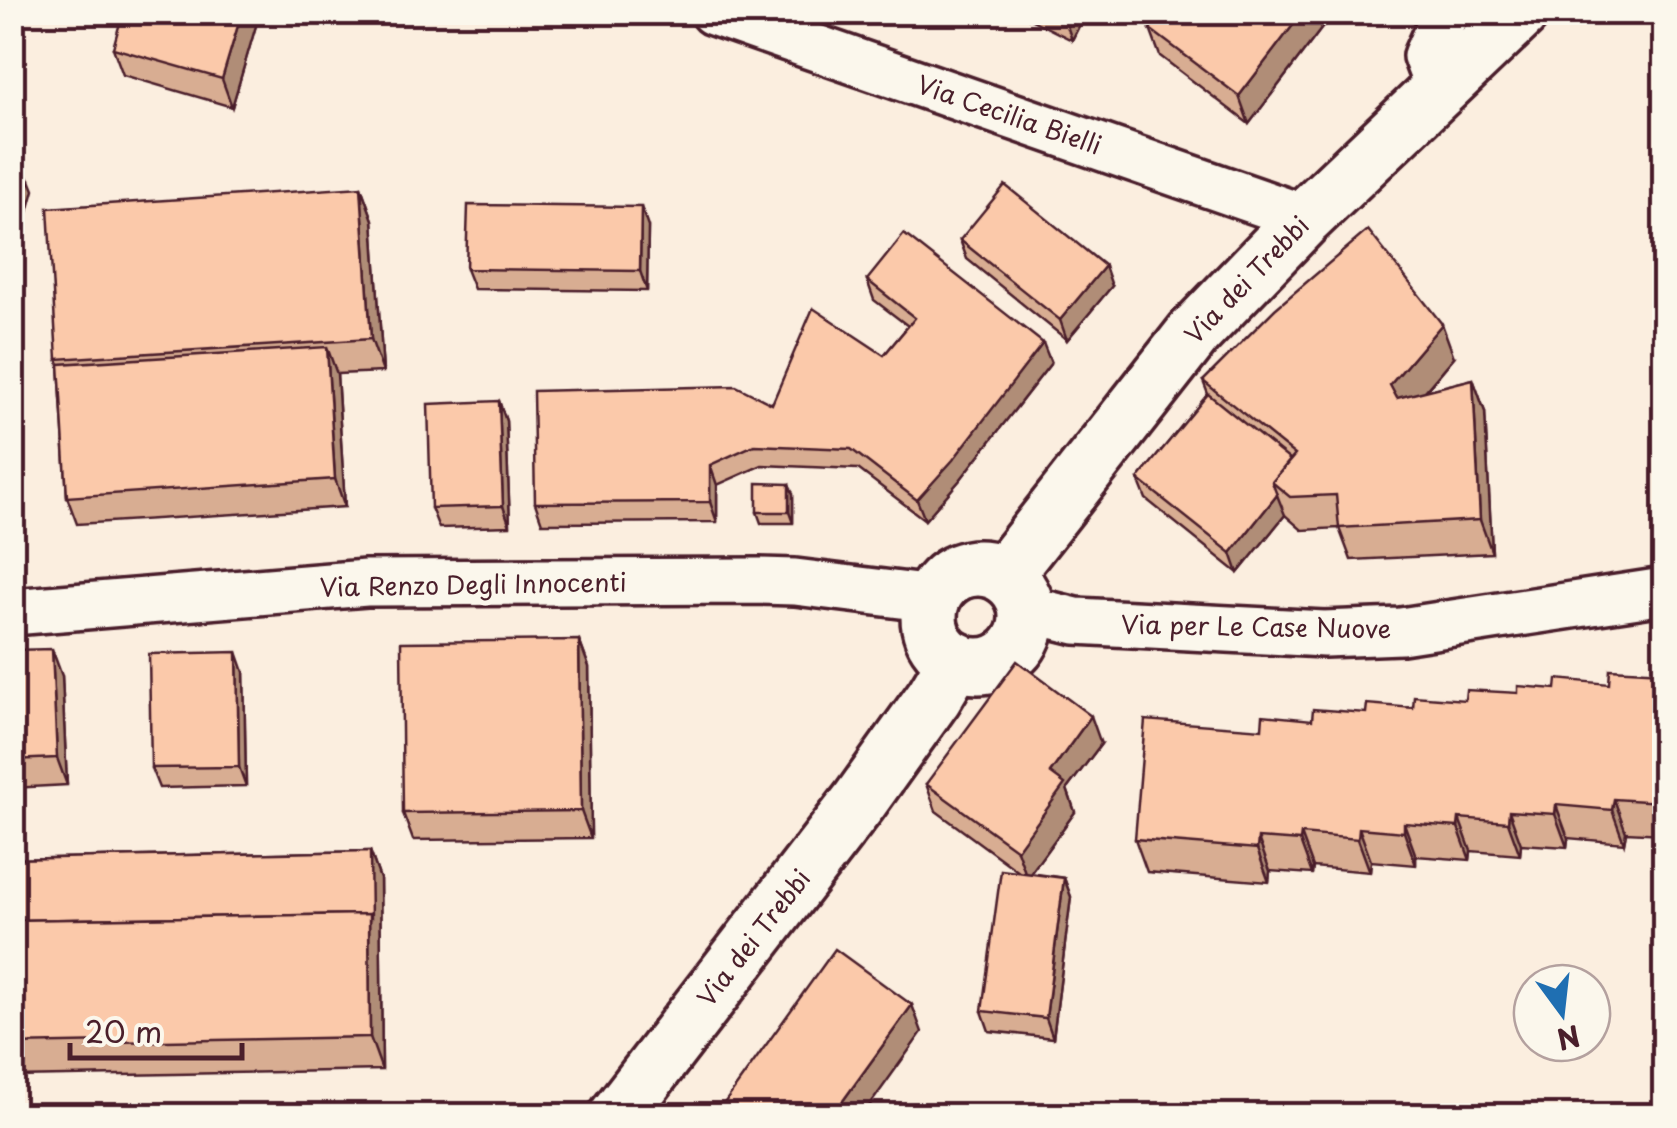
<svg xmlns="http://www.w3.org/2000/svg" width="1677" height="1128" font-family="'Playpen Sans',sans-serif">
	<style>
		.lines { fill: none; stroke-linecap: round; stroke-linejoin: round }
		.street-casing { stroke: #4a1f2b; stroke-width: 52 }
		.secondary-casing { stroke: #4a1f2b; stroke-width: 62 }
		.street { stroke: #fbf7ec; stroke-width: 45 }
		.secondary { stroke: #fbf7ec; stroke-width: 55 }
		.wall { fill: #d8ad92; stroke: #4a1f2b; stroke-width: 2.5 }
		.shaded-wall { fill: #b08d77; stroke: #4a1f2b; stroke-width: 2.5 }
		.building { fill: #fbc9aa; stroke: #4a1f2b; stroke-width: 2.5 }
		.labels { text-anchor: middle; stroke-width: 10; stroke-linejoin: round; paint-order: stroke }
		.street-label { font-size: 25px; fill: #4a1f2b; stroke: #fbf7ec }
	</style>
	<rect width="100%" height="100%" fill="#fbeedf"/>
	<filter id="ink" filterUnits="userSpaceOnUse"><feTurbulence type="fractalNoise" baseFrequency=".01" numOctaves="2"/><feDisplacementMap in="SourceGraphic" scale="20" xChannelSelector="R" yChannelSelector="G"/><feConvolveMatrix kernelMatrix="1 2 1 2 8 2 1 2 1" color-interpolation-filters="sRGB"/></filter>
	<g filter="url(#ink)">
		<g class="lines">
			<defs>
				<g id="street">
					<path d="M713,12L1305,218"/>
					<path d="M1439,91L1426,56L1446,12"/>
					<path d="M1027,609L1076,621L1324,634L1401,631L1664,591"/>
					<path d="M12,612L366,583L760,581L795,582L933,599"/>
				</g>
				<g id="secondary">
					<circle cx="978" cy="617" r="49"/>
					<path d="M1004,575L1194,333L1305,218L1521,12"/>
					<path d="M617,1116L859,802L934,697L956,660"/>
				</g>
			</defs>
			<use href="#street" class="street-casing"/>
			<use href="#secondary" class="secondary-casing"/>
			<use href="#street" class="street"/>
			<use href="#secondary" class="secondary"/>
		</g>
		<g class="wall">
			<path d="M260,12L232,107L123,75L113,48Z"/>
			<path d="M1025,12H1086L1072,40L1026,17Z"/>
			<path d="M1334,12L1249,124L1160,56L1150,29Z"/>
			<path d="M361,187L373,220L383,372L337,374L345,507L77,524L67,497L59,364L57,359Z"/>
			<path d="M648,227L647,291L474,289L466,269Z"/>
			<path d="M960,240L1112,286L1067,340L967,259Z"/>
			<path d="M867,280L1051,363L960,480L925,520L858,469L762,465L717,485V522L542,523L535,503L884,355L908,326L874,300Z"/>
			<path d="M1454,357L1426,391L1473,379L1485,412L1492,553L1351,560L1339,528L1302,530L1285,515L1238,573L1146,499L1138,479L1208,394L1203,381Z"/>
			<path d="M499,401L506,421L510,526L439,528L431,508Z"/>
			<path d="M789,484L793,494V523H761L757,512Z"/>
			<path d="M579,640L589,667L591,838L413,840L403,813Z"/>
			<path d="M12,650L62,676L67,785L12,788Z"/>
			<path d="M244,672L246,786L159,788L151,768Z"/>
			<path d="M1664,672V834L1626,832L1624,843L1568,838L1567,847L1521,844L1520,855L1471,851L1470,860L1416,856V865L1371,861L1370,872L1313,867L1312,874L1270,871L1269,882L1147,872L1135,839L1262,729L1312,720L1465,700L1609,684Z"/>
			<path d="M1101,744L1067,789L1075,812L1030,873L1064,878L1071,897L1053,1038L989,1031L982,1011L1019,872L936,811L926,784Z"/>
			<path d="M370,851L380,879L382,1070L14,1077L15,1116H12V859Z"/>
		</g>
		<g class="shaded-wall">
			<path d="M242,12H260L232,107L222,79Z"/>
			<path d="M1068,12H1086L1072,40L1065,20Z"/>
			<path d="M1303,12H1334L1249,124L1239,96Z"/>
			<path d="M30,180L34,190L14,263L12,258V244Z"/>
			<path d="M361,187L373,220L383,372L371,339Z"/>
			<path d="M641,207L648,227L647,291L640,271Z"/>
			<path d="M1105,266L1112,286L1067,340L1060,320Z"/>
			<path d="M1442,324L1454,357L1402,418L1390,385Z"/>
			<path d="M1043,343L1051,363L960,480L925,520L917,500Z"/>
			<path d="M327,347L337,374L345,507L335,479Z"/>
			<path d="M1473,379L1485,412L1492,553L1480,520Z"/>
			<path d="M499,401L506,421L510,526L503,506Z"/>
			<path d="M710,465L717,485V522L710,502Z"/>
			<path d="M789,484L793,494V523L789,512Z"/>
			<path d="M1277,495L1285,515L1238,573L1231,553Z"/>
			<path d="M579,640L589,667L591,838L581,811Z"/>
			<path d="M52,649L62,676L67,785L57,758Z"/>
			<path d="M237,652L244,672L246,786L239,767Z"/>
			<path d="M1091,716L1101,744L1067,789L1075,812L1027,878L1017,850L1050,773Z"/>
			<path d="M1664,757V812L1661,802Z"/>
			<path d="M1614,799L1626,832L1624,843L1612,810Z"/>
			<path d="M1556,805L1568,838L1567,847L1555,814Z"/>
			<path d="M1509,811L1521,844L1520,855L1508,822Z"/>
			<path d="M1459,818L1471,851L1470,860L1458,827Z"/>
			<path d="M1404,823L1416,856V865L1404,832Z"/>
			<path d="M1359,828L1371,861L1370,872L1358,839Z"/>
			<path d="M1301,834L1313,867L1312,874L1300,841Z"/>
			<path d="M1258,838L1270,871L1269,882L1257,849Z"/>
			<path d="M370,851L380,879L382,1070L370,1037L369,914Z"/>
			<path d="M1064,878L1071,897L1053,1038L1046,1018Z"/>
			<path d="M912,1005L922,1032L862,1116H832Z"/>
			<path d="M12,1074L14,1077L15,1116H12Z"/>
		</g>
		<g class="building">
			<path d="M123,12H242L222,79L113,48Z"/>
			<path d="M1049,12H1068L1065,20Z"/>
			<path d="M1162,12H1303L1239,96L1150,29Z"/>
			<path d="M30,180L12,244V183Z"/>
			<path d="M1005,185L1105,266L1060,320L960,240Z"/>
			<path d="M361,187L371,339L57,359L48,208Z"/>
			<path d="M468,205L641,207L640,271L466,269Z"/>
			<path d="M1368,230L1442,324L1390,385L1397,398L1473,379L1480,520L1339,528L1336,495L1290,497L1272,482L1295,455L1203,381L1275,309Z"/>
			<path d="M904,234L1043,343L953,460L917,500L851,449L754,445L710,465V502L535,503L533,391L736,386L772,404L813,308L884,355L915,318L867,280Z"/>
			<path d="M327,347L335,479L67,497L59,364Z"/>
			<path d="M1208,394L1290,460L1272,482L1277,495L1231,553L1138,479Z"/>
			<path d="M499,401L503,506L431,508L428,404Z"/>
			<path d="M757,483L789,484V512H757Z"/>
			<path d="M579,640L581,811L403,813L401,642Z"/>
			<path d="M52,649L57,758L12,760V650Z"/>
			<path d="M237,652L239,767L151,768L149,654Z"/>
			<path d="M1017,661L1091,716L1050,773L1065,784L1017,850L926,784Z"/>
			<path d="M1610,669L1664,672V757L1661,802L1614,799L1612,810L1556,805L1555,814L1509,811L1508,822L1459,818L1458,827L1404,823V832L1359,828L1358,839L1301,834L1300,841L1258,838L1257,849L1135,839L1145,720L1262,729L1263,715L1312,720L1313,709L1366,713L1367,704L1413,708L1414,696L1465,700L1466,690L1518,693V686L1556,689L1557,679L1609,684Z"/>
			<path d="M370,851L371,919L369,914L12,920V859Z"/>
			<path d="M1001,870L1064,878L1046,1018L982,1011Z"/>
			<path d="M369,914L370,1037L12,1044V920Z"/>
			<path d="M835,949L912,1005L832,1116H715Z"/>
		</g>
	</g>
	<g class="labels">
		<g class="street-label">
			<text transform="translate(1009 115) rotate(19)" y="9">Via Cecilia Bielli</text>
			<text transform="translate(1247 280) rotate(-46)" y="9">Via dei Trebbi</text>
			<text transform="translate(473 585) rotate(-1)" y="9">Via Renzo Degli Innocenti</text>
			<text transform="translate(1256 627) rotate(1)" y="9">Via per Le Case Nuove</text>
			<text transform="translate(754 938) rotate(-52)" y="9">Via dei Trebbi</text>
		</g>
	</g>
	<rect width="1677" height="1128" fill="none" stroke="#fbf7ec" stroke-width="50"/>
	<rect x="25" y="25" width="1627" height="1078" fill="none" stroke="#4a1f2b" stroke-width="4" filter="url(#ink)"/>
	<g transform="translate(1562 1013) rotate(165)"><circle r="48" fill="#fbf7ec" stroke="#b4a19f" stroke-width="2.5"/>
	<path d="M0-8L18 38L0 25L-18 38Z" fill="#1f6fb2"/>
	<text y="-15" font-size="28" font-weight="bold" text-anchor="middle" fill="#4a1f2b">N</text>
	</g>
	<path d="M70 1043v15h172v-15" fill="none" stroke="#4a1f2b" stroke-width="5"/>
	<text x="85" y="1043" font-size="30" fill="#4a1f2b" stroke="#fbf7ec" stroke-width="8" paint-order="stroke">20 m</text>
</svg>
